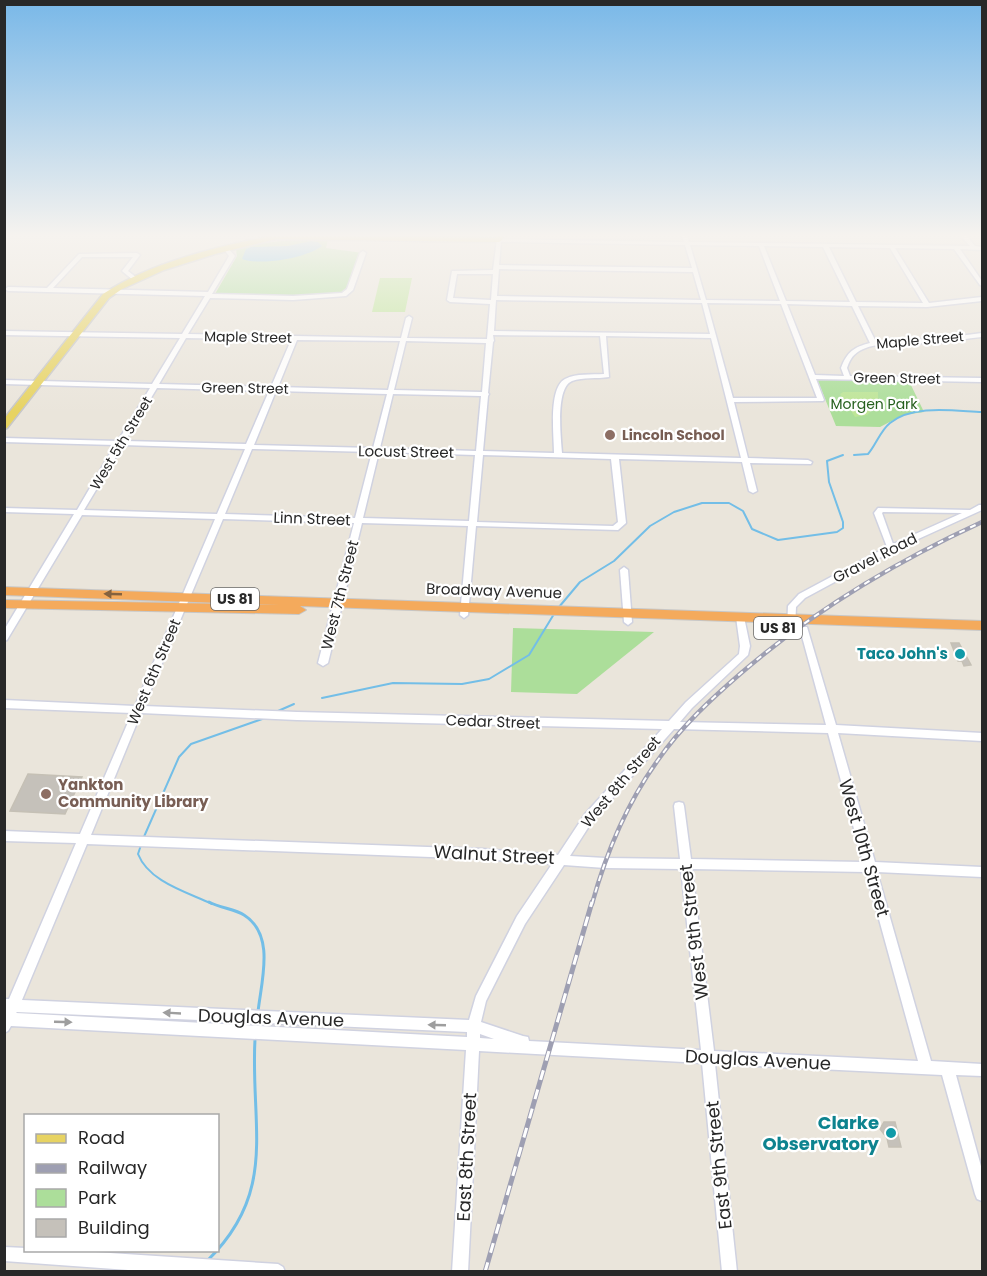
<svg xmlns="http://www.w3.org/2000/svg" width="987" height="1276" font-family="Poppins,sans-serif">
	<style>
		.green { fill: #acde9a; fill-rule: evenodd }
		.pitch { fill: #bde596 }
		.water { fill: #73bee7 }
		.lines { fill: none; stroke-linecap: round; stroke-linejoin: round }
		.stream-far1 { stroke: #73bee7; stroke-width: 2 }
		.stream { stroke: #73bee7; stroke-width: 3 }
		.building { fill: #c5c1ba; stroke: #c5c0b5; stroke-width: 1.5 }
		.minor-casing { stroke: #d0d2e0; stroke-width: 3 }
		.major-casing { stroke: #c7c7c7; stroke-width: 3 }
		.highway-casing { stroke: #c7c7c7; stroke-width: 2 }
		.minor { fill: #fff; fill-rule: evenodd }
		.major { fill: #e7d362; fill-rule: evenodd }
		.highway { fill: #f4aa5c; fill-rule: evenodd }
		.rail-far1-casing { stroke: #9e9fb2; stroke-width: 4.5 }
		.rail-casing { stroke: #9e9fb2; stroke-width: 5 }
		.rail-far1 { stroke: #fff; stroke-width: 2; stroke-dasharray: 6; stroke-linecap: butt }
		.rail { stroke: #fff; stroke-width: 3; stroke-dasharray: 10; stroke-linecap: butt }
		.oneway { fill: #84623f }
		.oneway2 { fill: #9e9e9e }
		.education-dot { fill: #8d6e63; stroke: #fff; stroke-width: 2 }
		.culture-dot { fill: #0f9aa8; stroke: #fff; stroke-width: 2 }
		.labels { text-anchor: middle; stroke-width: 4.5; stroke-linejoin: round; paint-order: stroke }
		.far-street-label { font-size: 14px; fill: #282828; stroke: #fff }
		.far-park-label { font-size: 14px; fill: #26601e; stroke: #fff }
		.far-education-label { font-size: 14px; font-weight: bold; fill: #785e54; stroke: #fff; text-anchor: start }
		.shield { fill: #fff; stroke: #686868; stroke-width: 1.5 }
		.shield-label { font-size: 14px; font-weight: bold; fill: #282828 }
		.street-label { font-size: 15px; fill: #282828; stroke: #fff }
		.culture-label { font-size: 15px; font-weight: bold; fill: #0d838f; stroke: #fff; text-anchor: end }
		.education-label { font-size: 15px; font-weight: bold; fill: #785e54; stroke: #fff; text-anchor: start }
		.near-street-label { font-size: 18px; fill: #282828; stroke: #fff }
		.near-culture-label { font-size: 18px; font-weight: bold; fill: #0d838f; stroke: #fff; text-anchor: end }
	</style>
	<rect width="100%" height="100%" fill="#eae5db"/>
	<g class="green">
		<path d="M328,239L326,248L363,253L348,294L293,298L215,294L237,256L236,249C267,240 296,240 328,239ZM308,242L322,246L287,259L248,261V248L288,246Z"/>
		<path d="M817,379L909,381L924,412L903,415L880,427L836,426Z"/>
		<path d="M513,628L654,632L577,694L511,692Z"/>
	</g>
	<g class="pitch">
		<path d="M380,278H412L405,312H372Z"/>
		<path d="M843,392H878V404L867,415L855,417L840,394Z"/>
	</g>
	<path class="water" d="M311,241L318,242L322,246C306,258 261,266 242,259L246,249L251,247L288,246Z"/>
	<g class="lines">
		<g class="stream-far1">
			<path d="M854,455L868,454C876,445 880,431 890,423C913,404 955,411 982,412"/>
			<path d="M559,607L580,582L614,561L650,526L674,512L702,503H729L743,511L752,529L778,540L837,532L843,528V522L829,482L827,461L843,455"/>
			<path d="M322,698L393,683L462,684L489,679L529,655L554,614"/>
			<path d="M278,711L294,704"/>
			<path d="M143,839L179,757L191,744L265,718"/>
			<path d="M141,845L138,854C149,882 187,892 212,904"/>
		</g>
		<g class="stream">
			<path d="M209,902C220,908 235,909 244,915C276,935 261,982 258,1012"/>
			<path d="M207,1261C279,1191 250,1126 255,1039"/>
		</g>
	</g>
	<g class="building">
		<path d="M951,643H959L971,665L964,666L962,661H958Z"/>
		<path d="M28,774L82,777L65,814L10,811Z"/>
		<path d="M884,1122H895L901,1147H889L887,1138L880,1129Z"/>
	</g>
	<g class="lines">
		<defs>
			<g id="minor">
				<path d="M682,235H687L689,242L970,246L960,235H966L975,246L982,247V250L960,249L982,281V286L980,285L954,249L895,248L929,303L982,297V301L927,307L858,306L876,342L898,340L936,339L982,333V337C967,338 951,342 936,343C914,345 864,337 851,359C849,362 848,365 847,368L850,376L982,378V382L816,379L824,400L823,401L734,402L748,458L808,460L812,462L811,464L750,463L757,491L753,493L749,491L742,462L619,459L626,523L618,530L476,526L468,615L464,618L460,615L468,526L362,523L328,663L323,666L318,663L354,523L223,519L144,706L297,712L669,721L686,702L739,654L740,646L736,617L740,614L744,617L750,646L748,655L692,708L680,722L826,725L800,629L801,627H807L836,725L982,733V741L838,733L875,862L982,867V877L877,872L931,1061L982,1064V1076L956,1075L982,1170V1201L977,1199L975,1194L942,1075L715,1064L737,1272H722L702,1063L479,1051L468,1272H452L466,1050L11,1026L8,1031L4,1033V999H9L76,843L4,841V831L80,834L132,713L4,708V700L135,706L215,519L82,515L7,640L4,641V630L74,514L4,512V508L77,510L115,445L4,442V438L118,441L150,388L4,384V380L152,384L180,338L4,335V331L182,334L205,296L8,291L5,289L8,287L47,288L79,254L137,253L140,255L128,271L137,278V280H133L122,271L133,257H82L53,288L208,292L229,256L223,248L226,246L235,256L212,294L293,296L342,293L347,289L360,253L363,251L366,253L353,290L346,296L293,300L210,298L188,334L401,338L406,318L409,316L412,318L407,338L487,339L490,304L450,302L447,300L452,271L493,270L497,239L684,242ZM501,242L685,245L692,268L499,265ZM690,245L759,246L780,301L706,300ZM764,246L823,247L850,302L786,301ZM829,247L890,248L923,303L856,302ZM499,269L693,272L701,300L497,296ZM457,274H493L491,300L453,298ZM496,300L702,303L710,334L494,331ZM707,303L781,304L817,398H733ZM787,304L852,306L870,343C854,347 847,352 841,368L844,376L815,375ZM493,335L600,336L604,374C591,375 577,373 565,379C548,388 554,436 554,453L483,451L488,396L489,394L488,393L493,342L494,341ZM606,336L711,338L741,458L562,453C561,438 555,388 572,381C583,377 597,379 609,377ZM186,338L291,340L271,387L159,384ZM297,340L400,341L388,390L278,387ZM406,341L486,343L482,392L394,390ZM157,388L269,391L246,444L125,441ZM276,391L387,394L373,448L254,445ZM393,394L481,396L476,451L380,448ZM123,445L245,449L217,514L84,510ZM252,449L372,452L355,518L225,514ZM379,452L475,455L469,521L363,518ZM483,455L611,459L618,522L613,526L477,522ZM141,713L297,720L662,729L585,814L558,855L483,849L91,835ZM674,729L828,733L863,862L691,859L684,806L683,803L679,802L675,803L674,806L680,859L605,858L570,856L593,820ZM87,844L483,859L552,864L517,916L476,996L469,1020L22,1000ZM564,865L605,868L681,869L701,1050L529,1041L528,1037L523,1036L481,1022L486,1001L525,924ZM692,869L866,872L918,1061L714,1051ZM17,1012L467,1032V1037L16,1013ZM480,1034L494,1039L480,1038Z"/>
				<path d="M979,505H982V510L894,550L805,598L796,607L795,628L791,631L788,630L787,628L788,606L799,594L887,547L874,513L878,508L970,510ZM883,512L962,513L893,544L882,513Z"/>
				<path d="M624,567L628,570L632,622L628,625L624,622L620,570Z"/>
				<path d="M4,1247L26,1248V1250H64L278,1264L283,1267L285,1272H156L4,1261Z"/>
			</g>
			<path id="major" d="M276,235L496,238L497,235H503L502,240L499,242L276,239L215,254L164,270L122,289L109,298L7,428L4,429V419L103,294C151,262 220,246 276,235Z"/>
			<path id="highway" d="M4,587L982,621V630L300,606L306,610L299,614L4,608V600L280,605L4,595Z"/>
		</defs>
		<use href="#minor" class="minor-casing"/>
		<use href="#major" class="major-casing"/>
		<use href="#highway" class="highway-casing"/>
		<use href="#minor" class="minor"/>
		<use href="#major" class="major"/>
		<use href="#highway" class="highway"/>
		<defs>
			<path id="rail-far1" d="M592,904C606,853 627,803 658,760C681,727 710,700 740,674C813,611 895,562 982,522"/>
			<path id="rail" d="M485,1272L592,902"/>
		</defs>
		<use href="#rail-far1" class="rail-far1-casing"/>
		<use href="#rail" class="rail-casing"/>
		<use href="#rail-far1" class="rail-far1"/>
		<use href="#rail" class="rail"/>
	</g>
	<defs><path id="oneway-solid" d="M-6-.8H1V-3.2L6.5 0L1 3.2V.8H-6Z" transform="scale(1.5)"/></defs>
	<use class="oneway" href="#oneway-solid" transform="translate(113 594) rotate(-178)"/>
	<g class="oneway2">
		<use href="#oneway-solid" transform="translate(172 1013) rotate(-177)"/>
		<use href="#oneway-solid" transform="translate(63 1022) rotate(2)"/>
		<use href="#oneway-solid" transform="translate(437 1025) rotate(-178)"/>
	</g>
	<linearGradient id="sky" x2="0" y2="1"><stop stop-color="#79b8e8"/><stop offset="0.57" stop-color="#f6f3ef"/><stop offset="1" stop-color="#f6f3ef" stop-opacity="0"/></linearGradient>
	<rect width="987" height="413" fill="url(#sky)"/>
	<g class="education-dot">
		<circle cx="610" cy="435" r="6"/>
		<circle cx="46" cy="794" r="6"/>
	</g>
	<g class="culture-dot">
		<circle cx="960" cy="654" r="6"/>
		<circle cx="891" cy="1133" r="6"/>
	</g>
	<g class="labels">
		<g class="far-street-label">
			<text transform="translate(248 337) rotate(1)" y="5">Maple Street</text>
			<text transform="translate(920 340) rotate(-5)" y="5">Maple Street</text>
			<text transform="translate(897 378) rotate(1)" y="5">Green Street</text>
			<text transform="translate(245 388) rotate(1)" y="5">Green Street</text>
			<text transform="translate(121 443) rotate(-59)" y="5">West 5th Street</text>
		</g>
		<g class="far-park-label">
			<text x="874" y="409">Morgen Park</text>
		</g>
		<g class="far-education-label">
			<text x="622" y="440">Lincoln School</text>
		</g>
		<g class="shield">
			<rect x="211" y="588" width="48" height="22" rx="4.5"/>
			<rect x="754" y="617" width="48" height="22" rx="4.5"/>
		</g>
		<g class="shield-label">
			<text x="235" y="604">US 81</text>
			<text x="778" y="633">US 81</text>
		</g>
		<g class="street-label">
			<text transform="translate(406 452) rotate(1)" y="5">Locust Street</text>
			<text transform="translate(312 519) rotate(2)" y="5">Linn Street</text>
			<text transform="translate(875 558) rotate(-27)" y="5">Gravel Road</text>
			<text transform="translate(494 591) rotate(2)" y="5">Broadway Avenue</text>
			<text transform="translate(340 595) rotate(-76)" y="5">West 7th Street</text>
			<text transform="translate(154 672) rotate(-67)" y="5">West 6th Street</text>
			<text transform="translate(493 722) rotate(2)" y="5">Cedar Street</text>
			<text transform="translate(621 782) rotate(-50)" y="5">West 8th Street</text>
		</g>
		<g class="culture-label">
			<text x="948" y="659">Taco John's</text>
		</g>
		<g class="education-label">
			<text x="58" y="790">Yankton<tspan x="58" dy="17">Community Library</tspan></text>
		</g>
		<g class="near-street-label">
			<text transform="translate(864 848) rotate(74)" y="6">West 10th Street</text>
			<text transform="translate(494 855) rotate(3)" y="6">Walnut Street</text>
			<text transform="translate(694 932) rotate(-97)" y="6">West 9th Street</text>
			<text transform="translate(271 1018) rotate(2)" y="6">Douglas Avenue</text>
			<text transform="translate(758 1060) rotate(3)" y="6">Douglas Avenue</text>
			<text transform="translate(467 1157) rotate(-87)" y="6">East 8th Street</text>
			<text transform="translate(719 1165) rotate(-96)" y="6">East 9th Street</text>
		</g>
		<g class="near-culture-label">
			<text x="879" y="1129">Clarke<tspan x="879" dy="21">Observatory</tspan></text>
		</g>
	</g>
	<rect width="987" height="1276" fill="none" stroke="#282828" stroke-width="12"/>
	<rect x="24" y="1114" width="195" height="138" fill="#ffffff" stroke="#a9a9a9" stroke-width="1.5"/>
	<rect x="36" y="1134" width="30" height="9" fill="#e7d362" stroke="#a9a9a9" stroke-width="1.5"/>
	<text x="78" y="1144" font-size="18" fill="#282828">Road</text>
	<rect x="36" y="1164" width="30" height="9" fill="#9e9fb2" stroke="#a9a9a9" stroke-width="1.5"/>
	<text x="78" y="1174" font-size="18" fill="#282828">Railway</text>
	<rect x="36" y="1189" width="30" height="18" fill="#acde9a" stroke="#a9a9a9" stroke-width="1.5"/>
	<text x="78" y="1204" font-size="18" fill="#282828">Park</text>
	<rect x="36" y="1219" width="30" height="18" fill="#c5c1ba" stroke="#a9a9a9" stroke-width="1.5"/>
	<text x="78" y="1234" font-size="18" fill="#282828">Building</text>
</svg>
